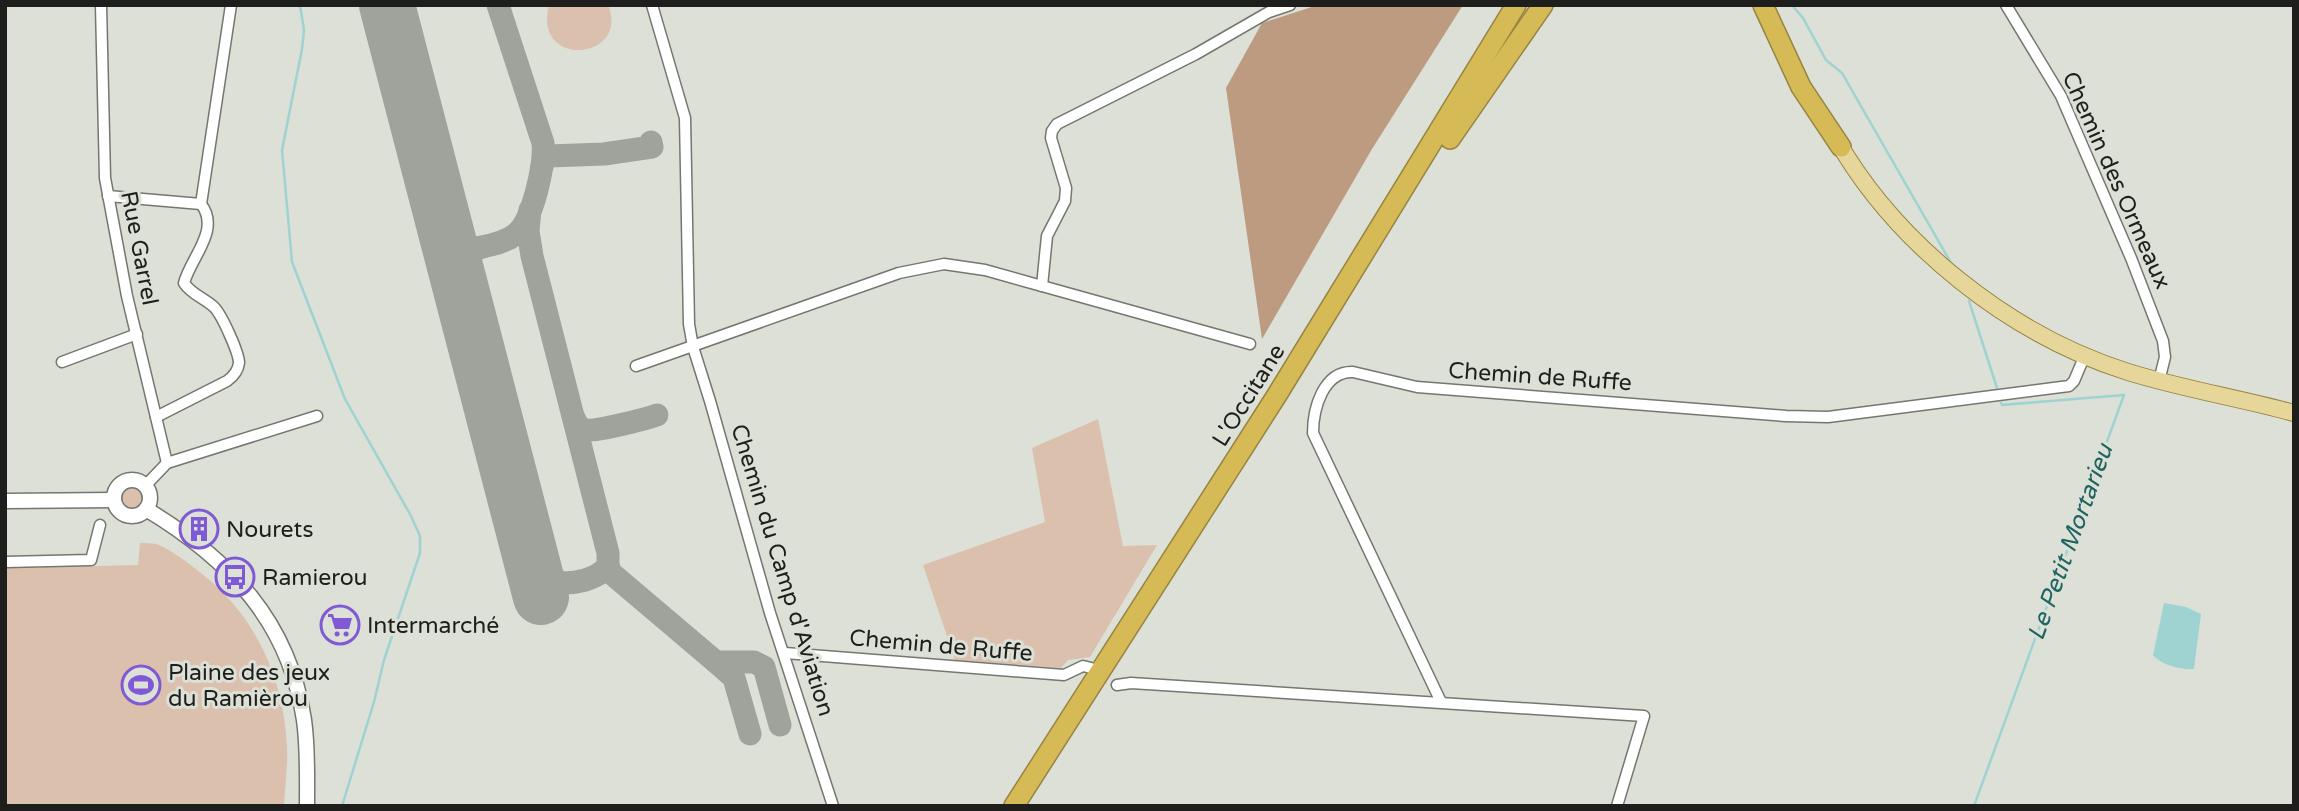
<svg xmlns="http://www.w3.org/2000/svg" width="2299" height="811" font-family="'Varela Round',sans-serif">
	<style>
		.green { fill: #dbc1ad }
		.forest { fill: #bd9b81 }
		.water { fill: #9fd3d2 }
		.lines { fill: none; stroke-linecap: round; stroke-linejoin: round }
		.stream { stroke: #9fd3d2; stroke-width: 2.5 }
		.taxiway { stroke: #a0a39c; stroke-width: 23 }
		.runway { stroke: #a0a39c; stroke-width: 56 }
		.street-casing { stroke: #73776e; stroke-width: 13 }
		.secondary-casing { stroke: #73776e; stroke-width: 17 }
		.primary-casing { stroke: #968442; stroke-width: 18 }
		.highway-casing { stroke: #968442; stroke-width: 22 }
		.street { stroke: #fff; stroke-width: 10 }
		.secondary { stroke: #fff; stroke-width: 14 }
		.primary { stroke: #e6d69a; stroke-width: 16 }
		.highway { stroke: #d6ba56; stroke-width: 19 }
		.labels { text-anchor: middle; stroke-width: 6; stroke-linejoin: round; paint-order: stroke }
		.street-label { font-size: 23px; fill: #1e1f1c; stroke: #dce0d6 }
		.poi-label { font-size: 23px; fill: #1e1f1c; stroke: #dce0d6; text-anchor: start }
		.water-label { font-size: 24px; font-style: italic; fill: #1e6463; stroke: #dce0d6 }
	</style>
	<rect width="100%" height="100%" fill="#dce0d6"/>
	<g class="green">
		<path d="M549,5H608C631,60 532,70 549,5Z"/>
		<path d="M1098,419L1123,546L1157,545L1090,657L1068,660L1061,668L955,660L923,565L1045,522L1032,448Z"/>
		<circle cx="132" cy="498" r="14"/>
		<path d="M140,543C145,543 151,543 156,544C169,548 191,565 201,573C256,616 283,677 287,746C288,766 285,786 284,806H5V568L138,565Z"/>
	</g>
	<path class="forest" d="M1318,5H1463L1372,149L1262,339L1226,88L1262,23Z"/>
	<path class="water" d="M2164,603L2186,607L2201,614L2194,669C2181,670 2161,665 2153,655Z"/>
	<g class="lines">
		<g class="stream">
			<path d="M300,5L304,30L302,49L282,150L292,262L345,399L411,516L420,536V553L384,660L374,702L342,806"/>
			<path d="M1792,5L1803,18L1826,60L1842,73L1951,263"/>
			<path d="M1969,301L1997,388"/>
			<path d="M1974,806L2124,395L2002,405L2001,403"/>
		</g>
		<g class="taxiway">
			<path d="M542,166L544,160L549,156L604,154L652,147L651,142"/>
			<path d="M437,198C441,210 443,229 451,238C458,247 470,249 481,247C493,245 506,242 516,234C533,221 545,163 543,143L498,5"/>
			<path d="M460,284C463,266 464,252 483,247"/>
			<path d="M574,418C576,423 579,428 585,430C595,432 646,419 657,415"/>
			<path d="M525,535C529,547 531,563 540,573C555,590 595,583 608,566V553L532,256L528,231L530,210"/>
			<path d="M608,566L611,573L716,662H754L764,667L780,725"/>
			<path d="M716,662L734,678L750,734"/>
		</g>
		<path class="runway" d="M387,5L541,597"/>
		<defs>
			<g id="street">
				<path d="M101,5L105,178L127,296L167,463"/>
				<path d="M652,5L685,118L689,324L693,347L710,401L770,613L833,806"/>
				<path d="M2006,5L2061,96L2131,258L2163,341L2165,357L2159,381"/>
				<path d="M108,196L201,204L231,5"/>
				<path d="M1042,286L1250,344"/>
				<path d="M62,362L137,334"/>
				<path d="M636,366L899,273L944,264L985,270L1042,286L1047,236L1065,201L1066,188L1051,138L1052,131L1057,124L1196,54L1269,12L1290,5"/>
				<path d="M156,417L227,381C234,376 238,371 239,363C239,353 222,315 214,307C204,298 191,294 184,283C191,257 221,230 201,204"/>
				<path d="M145,486L167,463L317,416"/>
				<path d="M5,562L91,560L100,525"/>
				<path d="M785,653L1064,675L1083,666L1091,668"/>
				<path d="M1117,685L1131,683L1644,716L1617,806"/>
				<path d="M1441,702L1313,433C1313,409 1323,371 1353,372L1417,387L1786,416L1828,417L2069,386L2074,381L2085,355"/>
			</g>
			<g id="secondary">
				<circle cx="132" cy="498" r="18"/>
				<path d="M5,501L114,500"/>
				<path d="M146,509C229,559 289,621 304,720C308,748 307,777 307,806"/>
			</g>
			<path id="primary" d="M1835,137C1896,245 2011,335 2128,372C2183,389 2239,398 2294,413"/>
			<g id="highway">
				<path d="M1763,5L1801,87L1841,147"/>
				<path d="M1450,139L1543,5"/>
				<path d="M1014,806L1277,395L1516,5"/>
			</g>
		</defs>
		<use href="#street" class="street-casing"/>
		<use href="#secondary" class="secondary-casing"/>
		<use href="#primary" class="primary-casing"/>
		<use href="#highway" class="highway-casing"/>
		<use href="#street" class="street"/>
		<use href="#secondary" class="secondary"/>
		<use href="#primary" class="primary"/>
		<use href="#highway" class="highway"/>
	</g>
	<defs>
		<symbol id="building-ring" viewBox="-11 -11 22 22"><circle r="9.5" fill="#dce0d6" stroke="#805ad4" stroke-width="1.5"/><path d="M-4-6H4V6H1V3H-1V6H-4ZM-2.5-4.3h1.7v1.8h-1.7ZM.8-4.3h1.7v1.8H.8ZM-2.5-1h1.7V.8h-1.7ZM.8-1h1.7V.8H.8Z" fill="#805ad4"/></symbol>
		<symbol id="bus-ring" viewBox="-11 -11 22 22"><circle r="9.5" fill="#dce0d6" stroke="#805ad4" stroke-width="1.5"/><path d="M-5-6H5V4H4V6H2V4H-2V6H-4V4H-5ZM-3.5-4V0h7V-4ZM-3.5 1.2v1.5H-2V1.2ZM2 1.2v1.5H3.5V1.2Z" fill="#805ad4"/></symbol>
		<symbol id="supermarket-ring" viewBox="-11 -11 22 22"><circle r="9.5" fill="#dce0d6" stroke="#805ad4" stroke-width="1.5"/><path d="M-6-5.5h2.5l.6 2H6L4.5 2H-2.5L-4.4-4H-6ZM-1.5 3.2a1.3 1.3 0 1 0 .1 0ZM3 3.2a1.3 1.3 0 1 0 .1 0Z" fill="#805ad4"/></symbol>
		<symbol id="stadium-ring" viewBox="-11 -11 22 22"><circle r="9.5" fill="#dce0d6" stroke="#805ad4" stroke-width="1.5"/><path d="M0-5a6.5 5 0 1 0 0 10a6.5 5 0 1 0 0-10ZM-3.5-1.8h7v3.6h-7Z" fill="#805ad4"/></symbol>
	</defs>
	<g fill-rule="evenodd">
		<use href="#building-ring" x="177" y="507" width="44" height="44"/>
		<use href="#bus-ring" x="213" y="555" width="44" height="44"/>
		<use href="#supermarket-ring" x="318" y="603" width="44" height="44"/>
		<use href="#stadium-ring" x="119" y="663" width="44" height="44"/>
	</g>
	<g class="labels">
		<g class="street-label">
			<text transform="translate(2117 180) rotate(66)" y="8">Chemin des Ormeaux</text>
			<text transform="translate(140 248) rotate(79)" y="8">Rue Garrel</text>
			<text transform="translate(1540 376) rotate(4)" y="8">Chemin de Ruffe</text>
			<text transform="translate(1248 395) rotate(-58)" y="8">L'Occitane</text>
			<text transform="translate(783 570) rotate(73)" y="8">Chemin du Camp d'Aviation</text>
			<text transform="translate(941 645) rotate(5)" y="8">Chemin de Ruffe</text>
		</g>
		<g class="poi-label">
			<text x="226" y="537">Nourets</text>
			<text x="262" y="585">Ramierou</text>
			<text x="367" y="633">Intermarché</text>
			<text x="168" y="680">Plaine des jeux<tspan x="168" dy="26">du Ramièrou</tspan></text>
		</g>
		<g class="water-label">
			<text transform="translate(2070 542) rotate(-70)" y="8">Le Petit Mortarieu</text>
		</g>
	</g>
	<rect width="2299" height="811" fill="none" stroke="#1e1f1c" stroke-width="14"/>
</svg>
